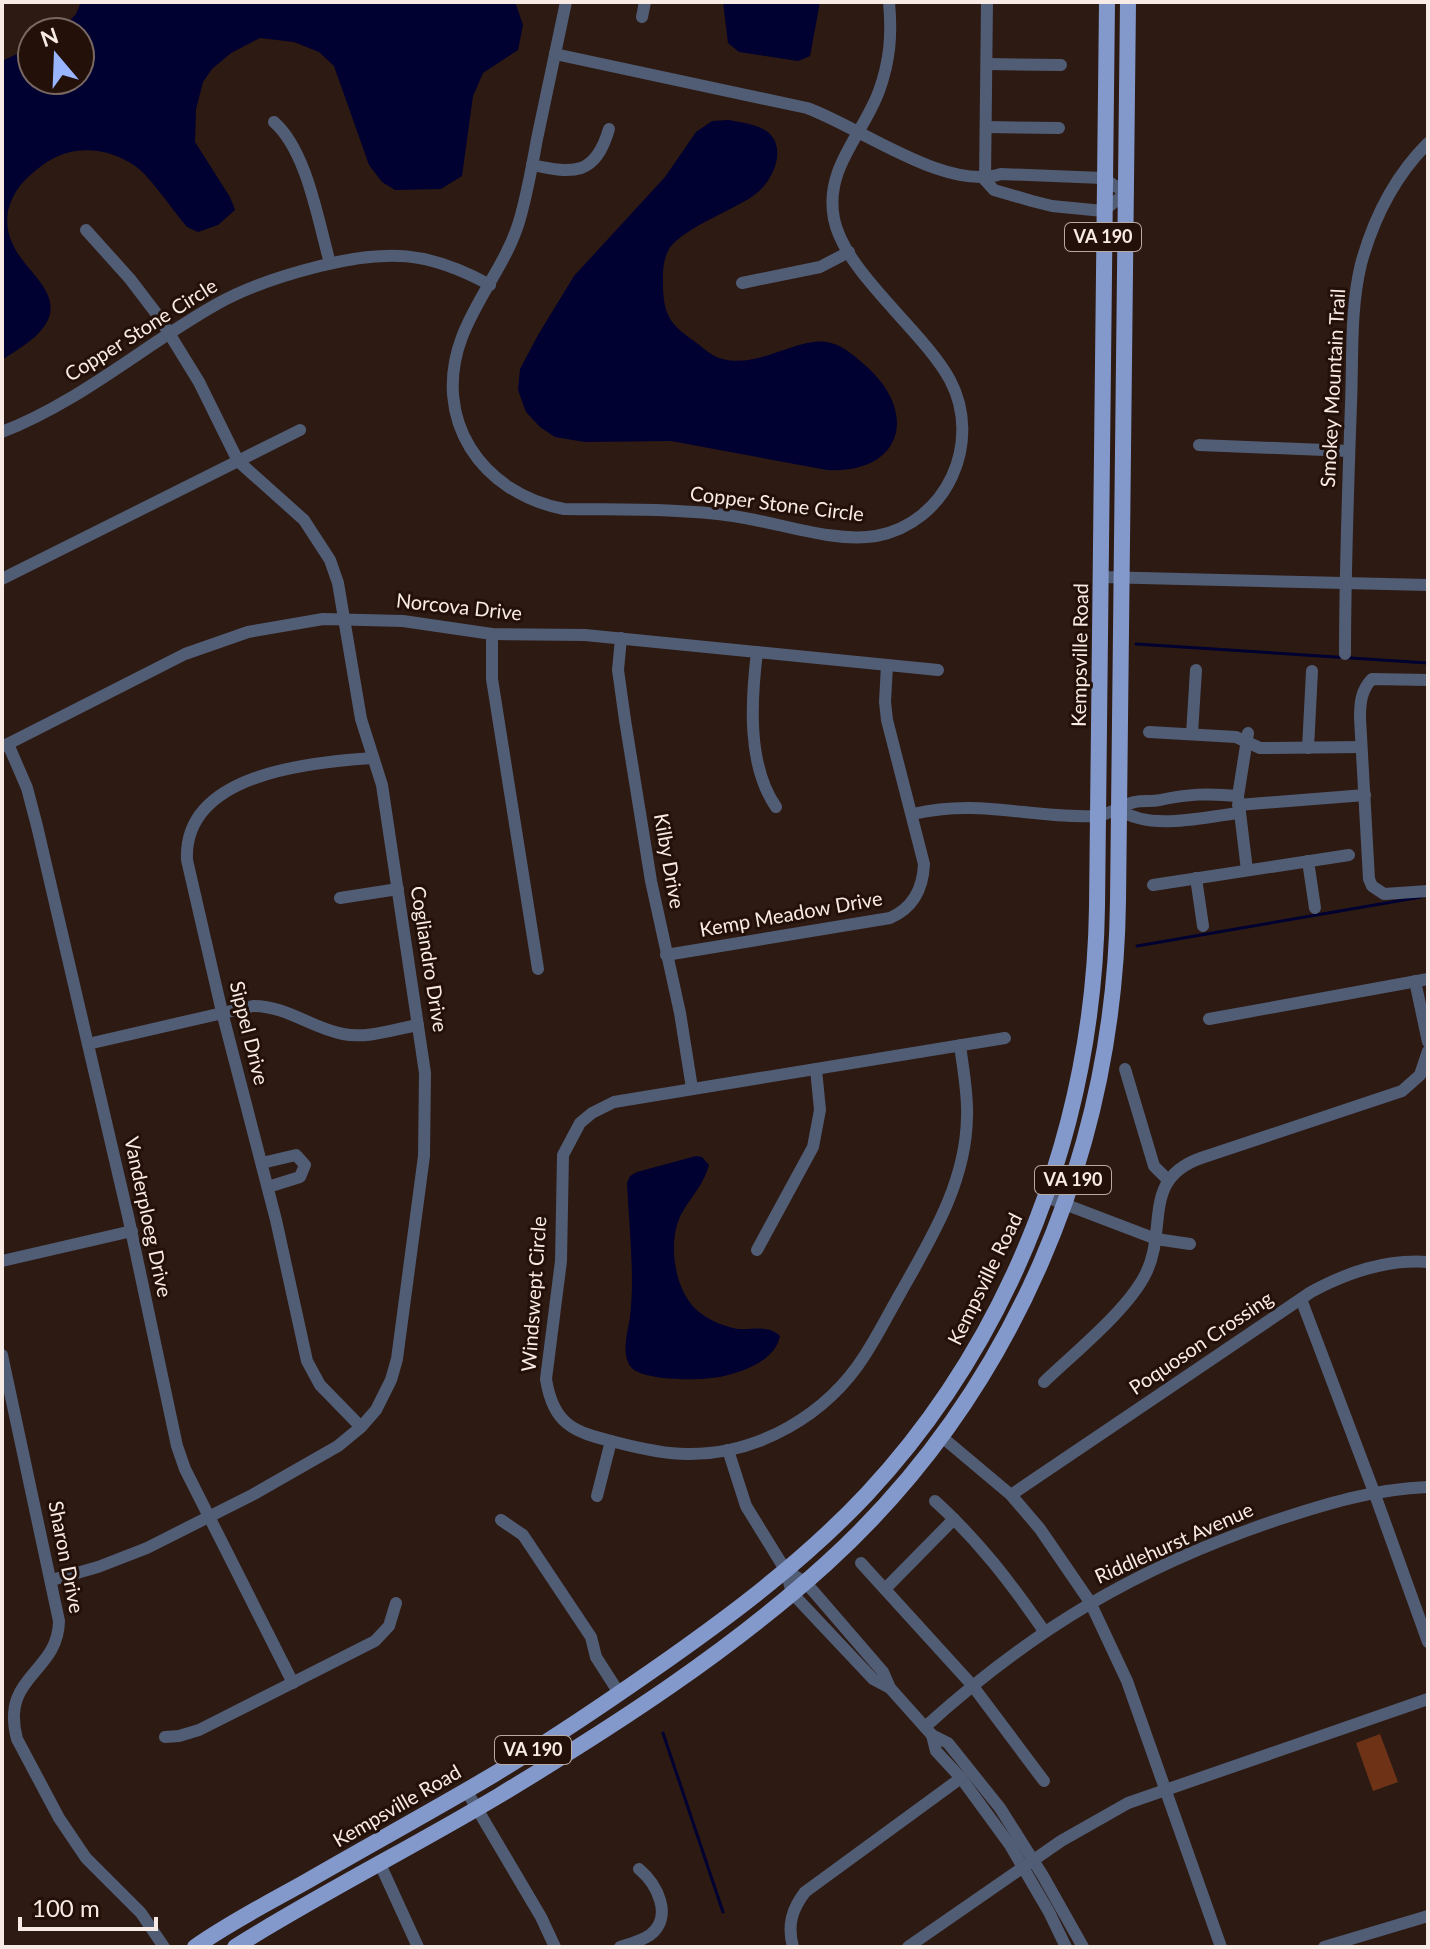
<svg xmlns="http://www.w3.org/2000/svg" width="1430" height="1949" font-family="Lato,sans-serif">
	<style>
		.green { fill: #6e3317 }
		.water { fill: #010131 }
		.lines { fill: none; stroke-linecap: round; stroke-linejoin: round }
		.stream { stroke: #010131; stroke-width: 3 }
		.minor { stroke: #515c75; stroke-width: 12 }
		.major { stroke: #8399cc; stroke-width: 16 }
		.labels { text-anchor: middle; stroke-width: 6; stroke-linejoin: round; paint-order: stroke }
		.shield { fill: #231109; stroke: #b8a9a3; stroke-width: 2 }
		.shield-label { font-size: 18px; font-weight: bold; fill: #f8eae5 }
		.street-label { font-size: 20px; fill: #f8eae5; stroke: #231109 }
	</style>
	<rect width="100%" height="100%" fill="#2d1a12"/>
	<path class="green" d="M1380,1734L1398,1782L1373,1791L1356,1743Z"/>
	<g class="water">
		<path d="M81,2H515L523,25L518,50L483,73L473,96L462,176L441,189L395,190L382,182L369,165L334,66L319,52L294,42L260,38L231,53L212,69L203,82L196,109L195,142L230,197L235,210L218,225L198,232L187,227C173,211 151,177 135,166C107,147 73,144 44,164C26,177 13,190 8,211C0,261 57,278 50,314C45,335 18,349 2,360V61L32,47V80H80V32H59L76,14Z"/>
		<path d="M723,2H820L810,56L798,61L739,52L728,43Z"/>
		<path d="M729,120C743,123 758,124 769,133C788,151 771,184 753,196C733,210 677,231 668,251C662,263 663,275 663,287C664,316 671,325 694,341C701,346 710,355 719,358C760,371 798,334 831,343C846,347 855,357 866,366C920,414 901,474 827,470L671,441L585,442L555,437L540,427L526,412L518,390L520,369L538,335L574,276L665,177L696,132L712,121Z"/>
		<path d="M696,1156L702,1157L709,1165C702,1189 688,1199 679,1219C668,1246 675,1293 699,1312C709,1320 721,1325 733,1328C749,1332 767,1323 780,1336C775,1360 746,1371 724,1376C706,1381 641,1382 630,1366C621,1353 628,1331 630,1317C635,1274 629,1227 627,1183L630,1176L637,1172Z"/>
	</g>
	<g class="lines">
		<g class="stream">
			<path d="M1136,644L1428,663"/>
			<path d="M1137,946L1421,897"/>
			<path d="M663,1733L723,1912"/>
		</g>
		<g class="minor">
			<path d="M566,2C556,48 547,93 537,139C532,167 527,195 519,222C506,264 477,297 462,337C431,419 481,493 564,509C620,510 677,508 733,516C777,522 833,543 876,536C947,523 983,442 950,380C923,330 845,273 834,219C824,168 863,135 879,91C890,61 892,34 889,2"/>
			<path d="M642,17L645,2"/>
			<path d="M555,54L807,108C860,127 946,192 1001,174L1103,178L1126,193L1103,211L1052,206L1032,201L994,190L985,180"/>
			<path d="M987,64L1061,65"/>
			<path d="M274,122C307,151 318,221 330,263"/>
			<path d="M986,127L1059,128"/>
			<path d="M532,165C574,174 595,176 609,129"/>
			<path d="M985,180L987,2"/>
			<path d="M742,283L820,267L849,252"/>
			<path d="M2,432C80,402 144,345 217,304C249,286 284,275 320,266C387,249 428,251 490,285"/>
			<path d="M1199,445L1349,451"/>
			<path d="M1101,577L1428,585"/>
			<path d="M2,579L300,430"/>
			<path d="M492,634V679L538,969"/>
			<path d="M621,638L618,670L625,720L651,881L680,1013L692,1088"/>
			<path d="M757,652C751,701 747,765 776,807"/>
			<path d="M1345,654C1345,571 1348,487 1351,404C1353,358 1350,309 1361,264C1373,220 1395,176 1428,143"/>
			<path d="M1428,680L1372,679C1361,690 1360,703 1360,718L1369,879L1372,886L1384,894L1428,891"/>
			<path d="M1149,732L1236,737L1260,748L1361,747"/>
			<path d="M1192,734L1196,670"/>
			<path d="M8,744L27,788L37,826L128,1216L177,1446L185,1469L293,1683"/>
			<path d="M2,747L185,654L248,632L323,619L403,621L492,634L585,635L938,670"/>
			<path d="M1308,748L1312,671"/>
			<path d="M1238,805L1365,795"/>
			<path d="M1119,810C1152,831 1202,817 1239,813"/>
			<path d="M913,814C981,798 1031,819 1095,816C1111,815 1122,804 1135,802C1143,800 1152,802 1160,800C1188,794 1208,793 1238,796"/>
			<path d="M1308,861L1315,908"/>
			<path d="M1247,870L1238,796L1248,733"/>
			<path d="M1196,878L1203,926"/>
			<path d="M1153,885L1349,855"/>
			<path d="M340,898L398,889"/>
			<path d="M666,955L890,918C913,908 923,888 924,864L887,720L885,702L887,665"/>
			<path d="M1415,981L1428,1042"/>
			<path d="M1209,1019L1428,979"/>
			<path d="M88,1044L253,1006C287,1006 311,1028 343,1034C367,1039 395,1029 418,1025"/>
			<path d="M960,1045C963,1069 968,1093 967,1117C966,1182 932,1237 901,1292C889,1313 878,1335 865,1355C827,1415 758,1455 687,1454C663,1454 638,1448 615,1442C573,1432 553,1424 546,1379L561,1261L563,1155L580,1123L592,1113L614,1102L1005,1038"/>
			<path d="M1125,1069L1154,1166L1168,1180"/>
			<path d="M262,1163L296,1155L305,1165L300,1177L268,1187"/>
			<path d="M1046,1197L1156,1239L1190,1244"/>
			<path d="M757,1250L813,1147L820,1110L816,1069"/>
			<path d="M2,1261L132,1231"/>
			<path d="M1301,1299L1374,1492L1428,1642"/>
			<path d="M2,1355L59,1621C58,1674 0,1675 17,1739L59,1818L86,1858L141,1913L164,1947"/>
			<path d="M1044,1382C1073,1354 1129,1309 1146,1273C1168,1228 1141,1179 1201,1158L1402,1091L1420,1075L1428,1051"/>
			<path d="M361,1427L320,1385L307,1361L276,1220L222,1012L187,860C183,774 309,762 373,758"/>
			<path d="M942,1437L1011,1495L1040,1529L1090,1602L1127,1681L1221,1947"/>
			<path d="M728,1450L746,1506L786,1571L792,1593L873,1679L890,1688"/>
			<path d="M1011,1495L1311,1292C1348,1272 1386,1259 1428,1262"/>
			<path d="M597,1496L611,1441"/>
			<path d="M935,1501C978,1540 1011,1583 1044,1631"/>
			<path d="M501,1520L523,1535L591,1637L596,1657L619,1693"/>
			<path d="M861,1563L972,1685L1044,1781"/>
			<path d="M786,1571L805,1582L814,1592L883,1672L890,1688L932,1735L948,1743L1000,1808L1043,1876L1083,1947"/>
			<path d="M52,1580L98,1567L147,1548L254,1494L338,1446L361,1427L376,1410L391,1380L397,1359L424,1156L425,1073L382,785L361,719L338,583L330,560L304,520L238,461L199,382L159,317L130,279L86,230"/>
			<path d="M885,1589L954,1519"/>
			<path d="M925,1727C1033,1629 1136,1568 1274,1521C1325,1504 1374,1489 1428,1487"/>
			<path d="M932,1735L936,1751L961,1778L1010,1845L1049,1912L1066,1947"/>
			<path d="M165,1737L179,1736L199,1730L375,1641L389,1626L396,1603"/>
			<path d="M466,1790L541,1917L555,1947"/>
			<path d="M380,1864L418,1947"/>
			<path d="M620,1947C630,1944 641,1941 650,1935C674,1917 657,1884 639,1869"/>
			<path d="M793,1947C787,1925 792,1909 805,1892L961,1778"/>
			<path d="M908,1947L1061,1841L1128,1803L1428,1699"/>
			<path d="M1324,1947L1428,1916"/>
		</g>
		<g class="major">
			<path d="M195,1947C229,1923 266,1904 302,1884C366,1847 430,1812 493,1775C548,1742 600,1707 653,1670C729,1617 803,1562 867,1494C1014,1336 1094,1122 1097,907L1107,2"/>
			<path d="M235,1947C321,1893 413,1847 500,1795C614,1726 729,1652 827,1563C1013,1394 1115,1151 1118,901L1128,2"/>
		</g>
	</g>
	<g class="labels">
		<g class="shield">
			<rect x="1065" y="223" width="76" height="28" rx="6"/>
			<rect x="1035" y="1166" width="76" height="28" rx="6"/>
			<rect x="495" y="1736" width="76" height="28" rx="6"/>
		</g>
		<g class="shield-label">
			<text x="1103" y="243">VA 190</text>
			<text x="1073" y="1186">VA 190</text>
			<text x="533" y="1756">VA 190</text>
		</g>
		<g class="street-label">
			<text transform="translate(141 330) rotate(-32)" y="7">Copper Stone Circle</text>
			<text transform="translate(1333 388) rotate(-87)" y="7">Smokey Mountain Trail</text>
			<text transform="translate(777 504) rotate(7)" y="7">Copper Stone Circle</text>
			<text transform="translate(459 607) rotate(6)" y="7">Norcova Drive</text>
			<text transform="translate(1080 655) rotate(-89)" y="7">Kempsville Road</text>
			<text transform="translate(669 861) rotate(80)" y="7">Kilby Drive</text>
			<text transform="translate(791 914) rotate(-10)" y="7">Kemp Meadow Drive</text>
			<text transform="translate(429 959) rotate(81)" y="7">Cogliandro Drive</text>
			<text transform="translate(249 1033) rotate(76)" y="7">Sippel Drive</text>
			<text transform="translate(148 1217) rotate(78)" y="7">Vanderploeg Drive</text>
			<text transform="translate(985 1279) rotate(-64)" y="7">Kempsville Road</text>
			<text transform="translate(534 1294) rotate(-86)" y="7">Windswept Circle</text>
			<text transform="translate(1201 1343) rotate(-34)" y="7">Poquoson Crossing</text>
			<text transform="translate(1174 1543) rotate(-24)" y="7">Riddlehurst Avenue</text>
			<text transform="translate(66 1557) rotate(79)" y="7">Sharon Drive</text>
			<text transform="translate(397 1806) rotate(-30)" y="7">Kempsville Road</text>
		</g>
	</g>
	<rect width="1430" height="1949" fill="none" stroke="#f8eae5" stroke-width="8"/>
	<g transform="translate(56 56) rotate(341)"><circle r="38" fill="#231109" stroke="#786861" stroke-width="2"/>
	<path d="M0-6L14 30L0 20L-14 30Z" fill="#98b5fd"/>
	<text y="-12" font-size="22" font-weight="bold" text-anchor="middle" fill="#f8eae5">N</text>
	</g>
	<path d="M20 1917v12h136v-12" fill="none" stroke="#f8eae5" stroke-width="4"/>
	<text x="32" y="1917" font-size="24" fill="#f8eae5" stroke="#231109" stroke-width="6" paint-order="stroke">100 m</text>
</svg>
